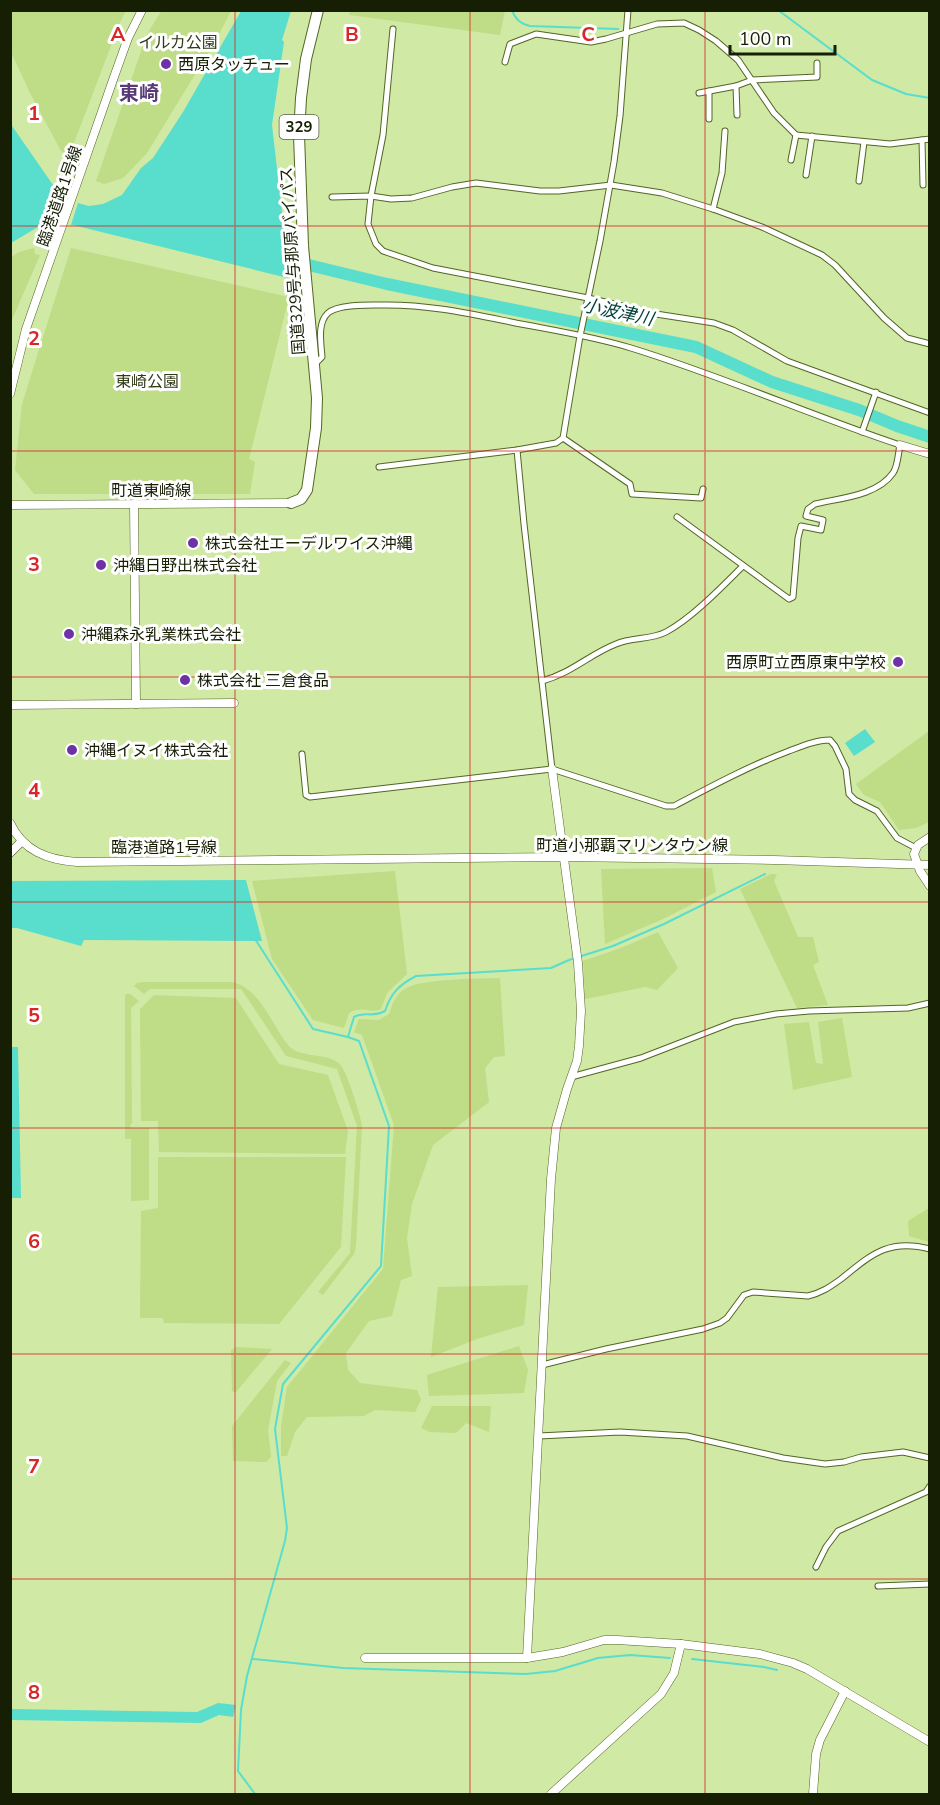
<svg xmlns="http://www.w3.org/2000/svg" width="940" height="1805" font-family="'Nunito Sans','Noto Sans JP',sans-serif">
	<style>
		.green { fill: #bfdc86 }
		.water { fill: #59ddcd }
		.pier { fill: #d0e9a4 }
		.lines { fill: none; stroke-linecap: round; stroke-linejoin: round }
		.stream { stroke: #59ddcd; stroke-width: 2 }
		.river { stroke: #59ddcd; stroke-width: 12 }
		.street-casing { stroke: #526625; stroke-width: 7 }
		.secondary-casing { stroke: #526625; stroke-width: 9 }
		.highway-casing { stroke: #526625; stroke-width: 12 }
		.street { stroke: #fff; stroke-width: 5 }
		.secondary { stroke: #fff; stroke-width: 8 }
		.highway { stroke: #fff; stroke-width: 10 }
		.grid { fill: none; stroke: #d62828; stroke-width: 1.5; stroke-opacity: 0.55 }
		.poi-dot { fill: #6f31a6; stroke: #fff; stroke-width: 2 }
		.labels { text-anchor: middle; stroke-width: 6; stroke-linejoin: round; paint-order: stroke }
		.shield { fill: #fff; stroke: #5c624f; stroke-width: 1.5 }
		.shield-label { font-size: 15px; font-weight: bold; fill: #161e04 }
		.park-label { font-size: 16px; fill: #2f3a16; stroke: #fff }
		.poi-label { font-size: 16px; fill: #161e04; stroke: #fff; text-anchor: start }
		.street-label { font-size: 16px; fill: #161e04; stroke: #fff }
		.water-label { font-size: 18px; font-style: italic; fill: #03423c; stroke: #fff }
		.quarter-label { font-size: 20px; font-weight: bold; fill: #573b77; stroke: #fff }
		.grid-label { font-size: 20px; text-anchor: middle; font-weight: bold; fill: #d62828; stroke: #fff; stroke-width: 6; stroke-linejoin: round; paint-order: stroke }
	</style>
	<rect width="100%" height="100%" fill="#d0e9a4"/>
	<g class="green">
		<path d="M162,10L231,11L216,40L147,153L123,178L104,184L96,181L147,34Z"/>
		<path d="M10,11H126L120,22L69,156L61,151L31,95L11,52Z"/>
		<path d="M350,11L505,10V11L500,35L349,15Z"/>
		<path d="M34,248L35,254L40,255L11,322V257L19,252Z"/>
		<path d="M71,248L289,297L249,459L255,462L250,494H34L15,470L22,404Z"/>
		<path d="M929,731V822L916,828L899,830L880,802L864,795L856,784Z"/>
		<path d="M712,868L716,892L663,919L605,944L601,869Z"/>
		<path d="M395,871L407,974L387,993L381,1009C369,1014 362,1005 349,1013L344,1028L313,1020L272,959L252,881Z"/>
		<path d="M771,874H777L774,881L798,937H813L819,962L813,965L828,1005L797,1008L740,889Z"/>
		<path d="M658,932L678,968L657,990L645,987L585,999L583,961L621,948Z"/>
		<path d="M500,978L505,1056L494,1057L485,1068L489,1102L433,1145L412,1204L407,1238L412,1276L401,1280L392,1316L369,1321L346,1353L348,1370L360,1383L417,1390L421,1400L415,1412L375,1410L364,1416L307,1417L295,1432L287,1456H281V1426L287,1387L383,1269L394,1125L362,1035L354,1032L359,1019L379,1020L389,1014C392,1005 395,996 403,990C419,978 478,979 500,978Z"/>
		<path d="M143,982H233C257,989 267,1013 279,1032C283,1038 288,1047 294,1050C308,1058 333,1053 342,1067C349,1079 359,1111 362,1125L356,1246L354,1254L323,1295L318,1292L350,1253L357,1126L337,1069L286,1056L241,989H150L144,994L134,986L137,983Z"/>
		<path d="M126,994H130L139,1001L131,1008L132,1123L130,1125L131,1128H149V1200L131,1201V1139H125V996Z"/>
		<path d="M154,995L236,998L279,1064L328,1075L348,1131L345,1154L159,1152L158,1121H141L140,1009Z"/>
		<path d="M842,1018L852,1077L793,1090L784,1024L809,1022L816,1063L823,1064L818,1022Z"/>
		<path d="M158,1157H346L341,1247L279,1324L164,1323L163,1318H140L141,1211L158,1208Z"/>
		<path d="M929,1208V1242L909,1236L908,1221Z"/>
		<path d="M528,1285L524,1325L477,1339L431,1357L438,1287Z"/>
		<path d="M519,1346L528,1370L524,1393L429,1396L427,1375Z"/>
		<path d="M237,1347L272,1349L236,1392H234L232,1391L231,1350Z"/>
		<path d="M285,1360L291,1363L277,1381L268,1430L271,1457L266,1462L233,1461L232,1426Z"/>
		<path d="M432,1406H491L489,1432L466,1423L456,1433L430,1432L421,1428Z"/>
	</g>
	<g class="water">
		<path d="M241,11H291L282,40L284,42L272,125L286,247L292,279L73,225L38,227L11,243L10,123L60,195L78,203L89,206L103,204L122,195L141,168L153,158L183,112Z"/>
		<path d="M865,729L875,742L854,756L845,743Z"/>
		<path d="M246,880L262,941L84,940L81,946L17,928H11V881Z"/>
		<path d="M10,1047H18L21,1198H11Z"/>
		<path d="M218,1703L236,1705L233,1717L219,1715L201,1723L11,1720V1709L197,1712Z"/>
	</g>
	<path class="pier" d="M66,194L79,200L70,228L53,229Z"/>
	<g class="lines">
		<g class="stream">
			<path d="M512,10C515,20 521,24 530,26L618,29"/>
			<path d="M778,10L872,80L906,94L930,98"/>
			<path d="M255,939L313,1029L348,1037L354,1017C365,1011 372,1018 385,1011C391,993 399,985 416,976L551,968L569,960L613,946L664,924L765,874"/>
			<path d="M253,1659L343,1668L526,1674L555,1671L598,1658L630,1655L670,1658"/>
			<path d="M692,1659L764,1667L777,1670"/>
			<path d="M255,1794L238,1771L241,1710L247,1676L285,1541L287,1528L275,1429L283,1384L381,1266L389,1126L359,1041L348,1037"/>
		</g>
		<path class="river" d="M288,260L387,284L696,347L772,382L859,410L897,426L930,437"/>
		<defs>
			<g id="street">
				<path d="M393,29L383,135L371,196L368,224L376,244L383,251L433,268L588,298L656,314L714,323L733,330L787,361L930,413"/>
				<path d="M505,62L510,44L536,34L591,42L606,39L657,24L684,23L699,30L716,41L738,60L774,113L796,135L890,144L930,139"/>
				<path d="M736,86L737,115"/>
				<path d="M709,91V119"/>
				<path d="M699,93L736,86L752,80L817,77V63"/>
				<path d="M922,140L923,185"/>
				<path d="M791,160L796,135"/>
				<path d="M806,175L812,136"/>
				<path d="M859,181L864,142"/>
				<path d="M332,197L371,196L391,199L412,198L452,187L476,183L540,191H559L611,185L662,193L713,209L762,227L822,255L835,265L884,318L907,338L930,344"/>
				<path d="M713,209L722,173L725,131"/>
				<path d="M315,364L322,357C321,343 317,323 328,313C338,304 367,305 380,305C426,304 467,313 511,322C551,330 592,336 631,348C722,376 810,415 900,445C898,454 898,466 893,473C877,496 840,498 815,504L808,509L806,516L823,520L821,530L801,526L798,538L793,597L789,599L677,517"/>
				<path d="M862,432L876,392"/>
				<path d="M563,438L630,484L632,494L701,498L703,489"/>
				<path d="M517,450L524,524L552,769"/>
				<path d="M379,467L517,450L556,443L563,438L580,336L600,241L614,162L620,116L628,10"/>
				<path d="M542,681C572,673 590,654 616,644C632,637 651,640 666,632C691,619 723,586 743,566"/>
				<path d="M302,754L306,795L310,797L552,769L666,806H674C712,786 749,766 789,751C802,746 816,740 830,740L835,746L846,769L849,794L855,800L877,811L897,838L916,848"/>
				<path d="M571,1077L641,1058L734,1022L776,1014L809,1011L908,1008L930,1003"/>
				<path d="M542,1365L606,1349L703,1329L720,1323L727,1318L744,1295L753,1292L808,1296C821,1293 830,1287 841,1279C871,1255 888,1238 930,1249"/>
				<path d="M539,1436L620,1432L687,1436L783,1458L825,1464L844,1462L861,1457L903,1452L930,1458"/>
				<path d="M816,1567L826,1547L838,1531L926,1492L930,1486"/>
				<path d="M878,1586L930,1584"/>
			</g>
			<g id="secondary">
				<path d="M10,394L26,329L114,77L128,38L142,10"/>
				<path d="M900,445L930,454"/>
				<path d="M134,504L136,704"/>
				<path d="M10,505L291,503"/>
				<path d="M10,705L234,703"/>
				<path d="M10,823C23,851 48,860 77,862L564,857L774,860L930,865"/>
				<path d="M930,837L918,845L914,854L920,871L930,886"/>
				<path d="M10,853L22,841"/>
				<path d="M365,1658H527L563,1652L604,1640H617L681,1644L760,1654L793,1663L807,1669L930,1742"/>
				<path d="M527,1658L551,1179L556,1128L567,1089L577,1061L579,1046L581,1011L578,963L552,769"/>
				<path d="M551,1794L661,1694L674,1673L681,1644"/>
				<path d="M813,1794L816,1754L820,1740L845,1691"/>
			</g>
			<path id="highway" d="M291,503L301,499L307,490L316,428L317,398L303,246L299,135L301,98L306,59L318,10"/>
		</defs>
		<use href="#street" class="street-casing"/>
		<use href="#secondary" class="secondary-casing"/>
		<use href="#highway" class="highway-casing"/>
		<use href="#street" class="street"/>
		<use href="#secondary" class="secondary"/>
		<use href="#highway" class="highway"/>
	</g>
	<path class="grid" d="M235,10V1794M470,10V1794M705,10V1794M10,226H930M10,451H930M10,677H930M10,902H930M10,1128H930M10,1354H930M10,1579H930"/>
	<g class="poi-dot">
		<circle cx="166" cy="64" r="6"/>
		<circle cx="193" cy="543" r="6"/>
		<circle cx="101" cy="565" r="6"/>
		<circle cx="69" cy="634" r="6"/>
		<circle cx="898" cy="662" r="6"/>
		<circle cx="185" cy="680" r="6"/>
		<circle cx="72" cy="750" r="6"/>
	</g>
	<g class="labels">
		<rect class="shield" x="279.5" y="115" width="39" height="24" rx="4.5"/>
		<g class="shield-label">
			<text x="299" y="132">329</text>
		</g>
		<g class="park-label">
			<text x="178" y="48">イルカ公園</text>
			<text x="147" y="387">東崎公園</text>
		</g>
		<g class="poi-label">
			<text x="178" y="70">西原タッチュー</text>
			<text x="205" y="549">株式会社エーデルワイス沖縄</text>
			<text x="113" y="571">沖縄日野出株式会社</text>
			<text x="81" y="640">沖縄森永乳業株式会社</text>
			<text x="886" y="668" text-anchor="end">西原町立西原東中学校</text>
			<text x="197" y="686">株式会社 三倉食品</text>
			<text x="84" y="756">沖縄イヌイ株式会社</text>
		</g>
		<g class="street-label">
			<text transform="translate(59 196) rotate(-71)" y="6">臨港道路1号線</text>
			<text transform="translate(292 261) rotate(-94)" y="6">国道329号与那原バイパス</text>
			<text x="151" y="496">町道東崎線</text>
			<text x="632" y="851">町道小那覇マリンタウン線</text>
			<text x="164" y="853">臨港道路1号線</text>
		</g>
		<g class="water-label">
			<text transform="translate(618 312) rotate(12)" y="6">小波津川</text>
		</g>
		<g class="quarter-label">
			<text x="139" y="100">東崎</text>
		</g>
	</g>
	<g class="grid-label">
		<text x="118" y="41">A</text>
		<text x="352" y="41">B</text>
		<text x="588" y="41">C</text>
		<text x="34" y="120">1</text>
		<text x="34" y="345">2</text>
		<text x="34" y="571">3</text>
		<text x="34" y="797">4</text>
		<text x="34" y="1022">5</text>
		<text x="34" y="1248">6</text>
		<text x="34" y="1473">7</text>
		<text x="34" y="1699">8</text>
	</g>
	<rect width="940" height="1805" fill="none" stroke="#161e04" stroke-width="24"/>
	<path d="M730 45v9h105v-9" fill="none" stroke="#161e04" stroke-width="3"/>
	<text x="739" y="45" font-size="18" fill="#161e04" stroke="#ffffff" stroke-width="4.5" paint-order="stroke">100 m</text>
</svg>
